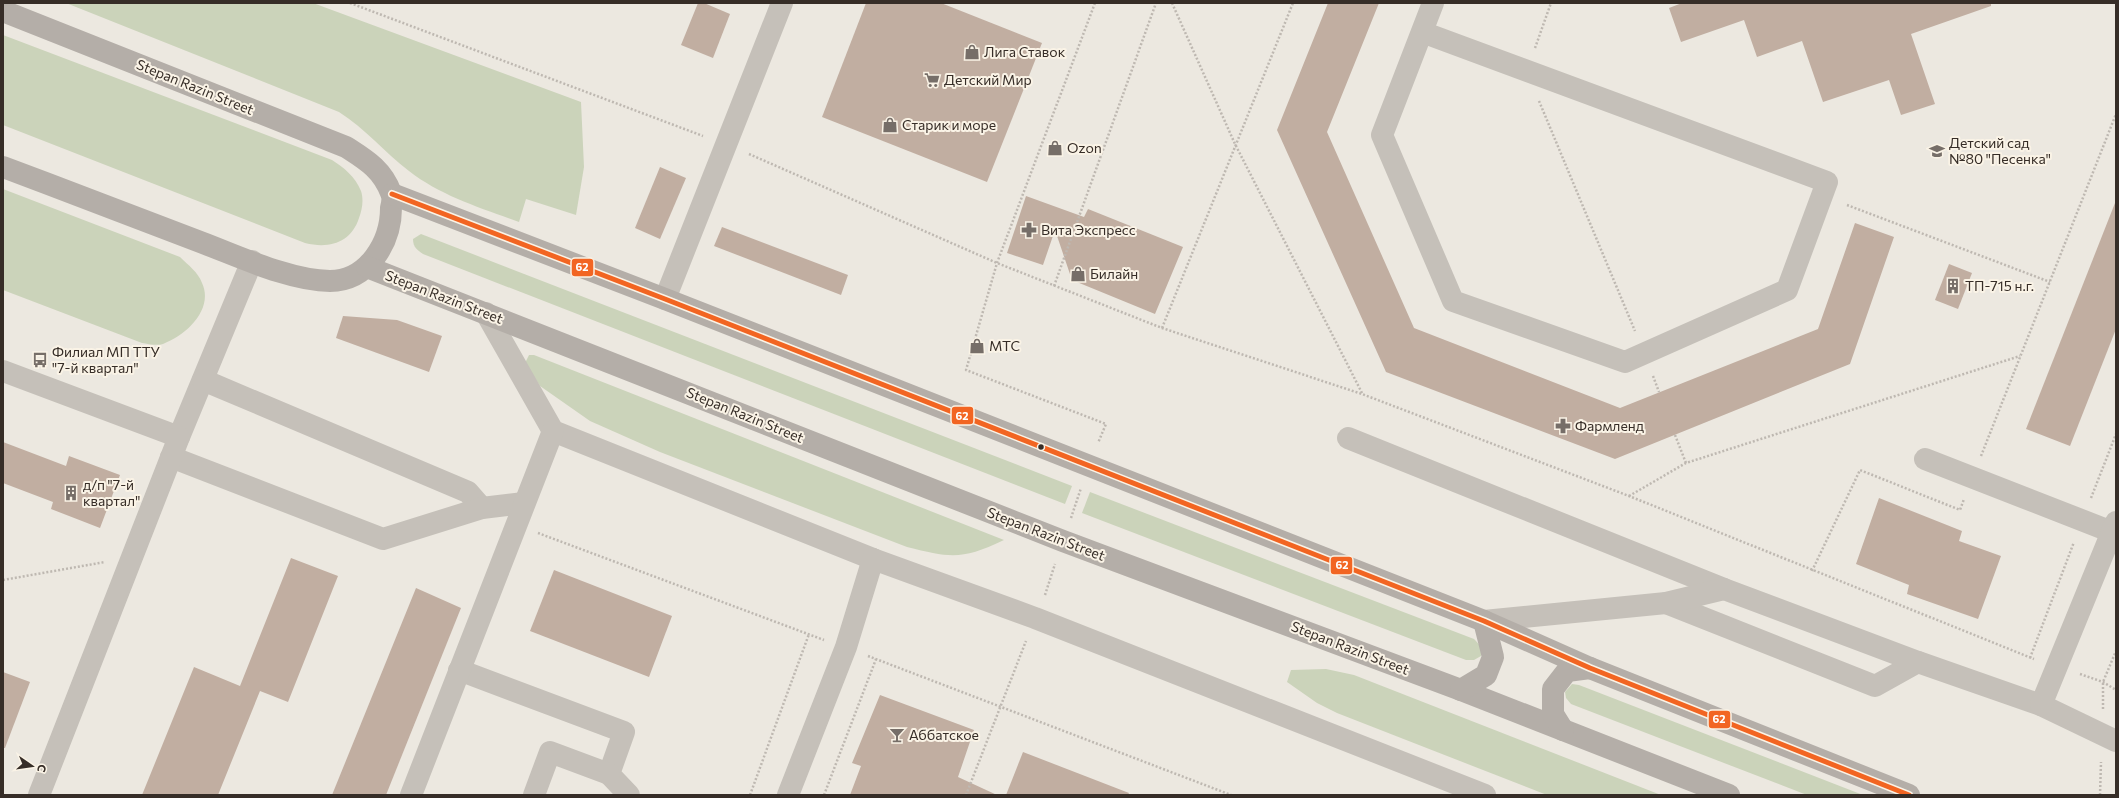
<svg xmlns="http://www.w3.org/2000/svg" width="2119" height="798" font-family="Commissioner,sans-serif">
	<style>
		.green { fill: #cbd3ba }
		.building { fill: #c1aea1 }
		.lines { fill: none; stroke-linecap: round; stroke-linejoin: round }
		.path { stroke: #beb8b1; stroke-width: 2.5; stroke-dasharray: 2 2; stroke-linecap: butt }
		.minor { stroke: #c5c0b9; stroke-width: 22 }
		.major { stroke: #b4aea8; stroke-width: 22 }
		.bus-1-casing { stroke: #faf3e6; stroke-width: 8 }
		.bus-1 { stroke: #f26522; stroke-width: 5 }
		.bus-dot { fill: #362d27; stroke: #faf3e6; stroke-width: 1.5 }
		.labels { text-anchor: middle; stroke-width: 4; stroke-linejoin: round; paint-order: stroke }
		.poi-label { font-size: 14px; fill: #362d27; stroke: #faf3e6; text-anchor: start }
		.street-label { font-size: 14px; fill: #362d27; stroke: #faf3e6 }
		.line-badge { stroke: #faf3e6; stroke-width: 1.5 }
		.badge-label { font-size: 11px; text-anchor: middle; font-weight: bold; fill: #fff }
	</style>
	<rect width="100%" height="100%" fill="#ece8e0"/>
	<g class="green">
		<path d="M66,3H313L581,102L584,167L576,215L526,199L519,222C481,208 441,196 409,171C384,152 366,129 339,112Z"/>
		<path d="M3,35L332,160C344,168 355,176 361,191C364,200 362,210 359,218C351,243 329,249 305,243L3,125Z"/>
		<path d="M3,189L180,257C188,265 198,272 202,283C214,309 187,335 163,344C157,346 148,344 142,343L3,290Z"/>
		<path d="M421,234L1072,486L1065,504L423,254C417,250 413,247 413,239Z"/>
		<path d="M529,355H534L1004,540C962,560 951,558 907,547L660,452L590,421L540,386L525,363Z"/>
		<path d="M1090,492L1474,639C1479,644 1483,648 1481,656L1474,660H1466L1082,513Z"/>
		<path d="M1326,669L1354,675L1661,795H1547L1337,713L1317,703L1287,682L1291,670Z"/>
		<path d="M1572,684L1579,685L1863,795H1807L1571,704L1566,698L1565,692Z"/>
	</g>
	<g class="building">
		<path d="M698,3H704L730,14L713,58L681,45Z"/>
		<path d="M866,3H941L1042,43L987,182L822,117Z"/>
		<path d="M1328,3H1379L1327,132L1414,328L1620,408L1818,329L1855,223L1894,237L1850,364L1615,459L1386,372L1277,130Z"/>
		<path d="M1682,3H1991V6L1911,34L1935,104L1901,115L1889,80L1823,102L1802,41L1757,57L1744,20L1681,42L1669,8Z"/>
		<path d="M660,167L686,178L660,239L635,228Z"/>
		<path d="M1026,196L1084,217L1088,209L1183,247L1155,314L1072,280L1055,230L1043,265L1007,253Z"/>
		<path d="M2115,203L2116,329L2070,446L2026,429Z"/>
		<path d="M722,227L848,275L841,295L714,246Z"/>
		<path d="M1949,264L1972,273L1958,309L1935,300Z"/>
		<path d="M343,316L397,320L442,336L429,372L336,338Z"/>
		<path d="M3,442L66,466L69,456L120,475L100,528L51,509L53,502L3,483Z"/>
		<path d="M1879,498L1962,531L1959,541L2001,556L1978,619L1907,594L1909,585L1856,564Z"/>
		<path d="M291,558L338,576L288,702L260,691L218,795H142L194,667L240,686Z"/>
		<path d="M554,570L672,616L649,677L530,631Z"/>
		<path d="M416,588L461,608L386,795H332Z"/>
		<path d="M3,672L30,682L5,748H3Z"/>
		<path d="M880,695L974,730L958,777L997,795H850L861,766L852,763Z"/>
		<path d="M1023,752L1129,793L1128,795H1006Z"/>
	</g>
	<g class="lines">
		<g class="path">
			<path d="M350,3L703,136"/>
			<path d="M1095,3L997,263L966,370L1106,424L1098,443"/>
			<path d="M1172,3L1235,144L1362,393"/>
			<path d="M1535,48L1551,3"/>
			<path d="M1539,101L1635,331"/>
			<path d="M749,154L997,263L1162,328L1362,394L1629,496L2034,659"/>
			<path d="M1847,205L2050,282"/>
			<path d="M1054,286L1156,3"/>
			<path d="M1162,328L1293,3"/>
			<path d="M1653,376L1659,392"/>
			<path d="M1675,435L1686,463"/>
			<path d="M1981,456L2116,114"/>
			<path d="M1629,496L1686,463L2020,356"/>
			<path d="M2091,498L2116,434"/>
			<path d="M1071,518L1081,488"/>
			<path d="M538,533L824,640"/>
			<path d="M1812,571L1860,470L1960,510L1964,499"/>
			<path d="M3,580L105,562"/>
			<path d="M1045,595L1055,564"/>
			<path d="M868,656L1231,795"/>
			<path d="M2030,658L2074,542"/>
			<path d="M2080,674L2103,682L2116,690"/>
			<path d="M2103,709V682L2116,651"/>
			<path d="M750,795L809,634"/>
			<path d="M824,795L876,659"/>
			<path d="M966,795L1026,641"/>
			<path d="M2100,795L2101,762"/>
		</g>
		<g class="minor">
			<path d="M1422,32L1827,182L1787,290L1625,362L1453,301L1382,135L1433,3"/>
			<path d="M665,299L782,3"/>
			<path d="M486,313L553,431L873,559L1035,618L1485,795"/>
			<path d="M3,371L179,437L252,261"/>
			<path d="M203,380L468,492L482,508"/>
			<path d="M1348,438L1724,589"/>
			<path d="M171,457L383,539L482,508L524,503"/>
			<path d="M1925,459L2112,532"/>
			<path d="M1666,603L1875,686L1918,662"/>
			<path d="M1484,621L1666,603L1724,589L1918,662L2041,705L2116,741"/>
			<path d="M459,670L624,732L609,774L629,795"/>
			<path d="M2041,705L2116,522"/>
			<path d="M39,795L179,437"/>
			<path d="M411,795L553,431"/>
			<path d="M534,795L550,752L609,774"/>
			<path d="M788,795L846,647L873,559"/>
		</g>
		<g class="major">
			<path d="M3,11L346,147C366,160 382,169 391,193C393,197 392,204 391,208C391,242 368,281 330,281C291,281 240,257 203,243C137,218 70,192 3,167"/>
			<path d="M392,194L665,299L1484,621L1590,668L1909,795"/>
			<path d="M367,267L1063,541L1461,690L1729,795"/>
			<path d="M1461,690L1486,675L1493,657L1484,621"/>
			<path d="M1563,730L1553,714V689L1567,671L1590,668"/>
		</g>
		<defs>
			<path id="bus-1" d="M392,194L665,299L1484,621L1590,668L1909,795"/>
		</defs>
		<use href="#bus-1" class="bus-1-casing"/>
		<use href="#bus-1" class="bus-1"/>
	</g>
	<defs>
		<symbol id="shop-bare" viewBox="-9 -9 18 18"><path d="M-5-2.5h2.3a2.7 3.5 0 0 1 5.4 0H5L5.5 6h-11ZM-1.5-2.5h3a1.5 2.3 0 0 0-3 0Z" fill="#766e68" stroke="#faf3e6" stroke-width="2.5" paint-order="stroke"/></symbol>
		<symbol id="supermarket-bare" viewBox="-9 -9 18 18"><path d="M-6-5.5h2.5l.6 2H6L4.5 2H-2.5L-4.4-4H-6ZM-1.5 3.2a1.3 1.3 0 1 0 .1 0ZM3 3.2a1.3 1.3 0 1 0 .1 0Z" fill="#766e68" stroke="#faf3e6" stroke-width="2.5" paint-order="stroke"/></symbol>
		<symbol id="school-bare" viewBox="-9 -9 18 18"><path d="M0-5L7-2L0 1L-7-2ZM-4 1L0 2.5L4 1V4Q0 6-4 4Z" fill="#766e68" stroke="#faf3e6" stroke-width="2.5" paint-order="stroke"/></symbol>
		<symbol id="pharmacy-bare" viewBox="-9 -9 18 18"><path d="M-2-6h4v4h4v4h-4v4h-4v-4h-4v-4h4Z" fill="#766e68" stroke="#faf3e6" stroke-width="2.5" paint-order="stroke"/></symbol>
		<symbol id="building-bare" viewBox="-9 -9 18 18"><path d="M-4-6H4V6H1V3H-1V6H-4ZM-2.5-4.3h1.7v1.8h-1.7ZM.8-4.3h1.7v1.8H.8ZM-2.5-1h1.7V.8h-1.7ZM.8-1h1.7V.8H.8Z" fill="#766e68" stroke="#faf3e6" stroke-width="2.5" paint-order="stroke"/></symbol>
		<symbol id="bus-bare" viewBox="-9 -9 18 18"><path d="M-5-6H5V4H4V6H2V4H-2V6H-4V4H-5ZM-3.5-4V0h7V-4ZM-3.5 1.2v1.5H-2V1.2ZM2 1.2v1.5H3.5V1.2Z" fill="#766e68" stroke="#faf3e6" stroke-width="2.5" paint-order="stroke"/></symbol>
		<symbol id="bar-bare" viewBox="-9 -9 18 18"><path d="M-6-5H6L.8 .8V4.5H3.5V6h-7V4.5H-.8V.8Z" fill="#766e68" stroke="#faf3e6" stroke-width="2.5" paint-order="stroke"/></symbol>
	</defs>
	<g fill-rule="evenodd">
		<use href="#shop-bare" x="961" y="41" width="22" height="22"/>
		<use href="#supermarket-bare" x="921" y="69" width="22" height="22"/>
		<use href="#shop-bare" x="879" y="114" width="22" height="22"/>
		<use href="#shop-bare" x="1044" y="137" width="22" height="22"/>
		<use href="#school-bare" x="1926" y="140" width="22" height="22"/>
		<use href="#pharmacy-bare" x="1018" y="219" width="22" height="22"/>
		<use href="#shop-bare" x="1067" y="263" width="22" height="22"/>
		<use href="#building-bare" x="1942" y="275" width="22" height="22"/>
		<use href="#shop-bare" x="966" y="335" width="22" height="22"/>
		<use href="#bus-bare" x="29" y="349" width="22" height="22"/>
		<use href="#pharmacy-bare" x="1552" y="415" width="22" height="22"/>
		<use href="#building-bare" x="60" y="482" width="22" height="22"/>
		<use href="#bar-bare" x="886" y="724" width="22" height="22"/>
	</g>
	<circle class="bus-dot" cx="1041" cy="447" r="3.5"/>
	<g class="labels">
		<g class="poi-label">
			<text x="984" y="57">Лига Ставок</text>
			<text x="944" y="85">Детский Мир</text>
			<text x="902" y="130">Старик и море</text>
			<text x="1949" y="148">Детский сад<tspan x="1949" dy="16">№80 "Песенка"</tspan></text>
			<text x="1067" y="153">Ozon</text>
			<text x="1041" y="235">Вита Экспресс</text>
			<text x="1090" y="279">Билайн</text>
			<text x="1965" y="291">ТП-715 н.г.</text>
			<text x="989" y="351">МТС</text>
			<text x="52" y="357">Филиал МП ТТУ<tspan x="52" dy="16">"7-й квартал"</tspan></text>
			<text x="1575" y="431">Фармленд</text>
			<text x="83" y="490">д/п "7-й<tspan x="83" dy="16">квартал"</tspan></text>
			<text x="909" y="740">Аббатское</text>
		</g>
		<g class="street-label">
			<text transform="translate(195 87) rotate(22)" y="5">Stepan Razin Street</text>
			<text transform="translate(444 297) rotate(21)" y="5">Stepan Razin Street</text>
			<text transform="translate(745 415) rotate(22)" y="5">Stepan Razin Street</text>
			<text transform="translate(1046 534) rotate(21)" y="5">Stepan Razin Street</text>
			<text transform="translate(1350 648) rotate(21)" y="5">Stepan Razin Street</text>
		</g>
	</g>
	<g class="line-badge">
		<rect x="571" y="258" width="23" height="19" rx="4" fill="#f26522"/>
		<rect x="951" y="406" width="23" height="19" rx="4" fill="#f26522"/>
		<rect x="1330" y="556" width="23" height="19" rx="4" fill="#f26522"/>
		<rect x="1708" y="710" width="23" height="19" rx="4" fill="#f26522"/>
	</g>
	<g class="badge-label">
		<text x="582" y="271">62</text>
		<text x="962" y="420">62</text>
		<text x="1342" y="569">62</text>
		<text x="1719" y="723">62</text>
	</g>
	<rect width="2119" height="798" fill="none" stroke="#362d27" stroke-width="8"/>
	<g transform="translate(32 766) rotate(103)" stroke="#faf3e6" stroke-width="3" paint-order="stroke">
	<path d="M0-3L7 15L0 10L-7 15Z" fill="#362d27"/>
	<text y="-6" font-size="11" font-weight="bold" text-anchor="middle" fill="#362d27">С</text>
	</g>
</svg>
